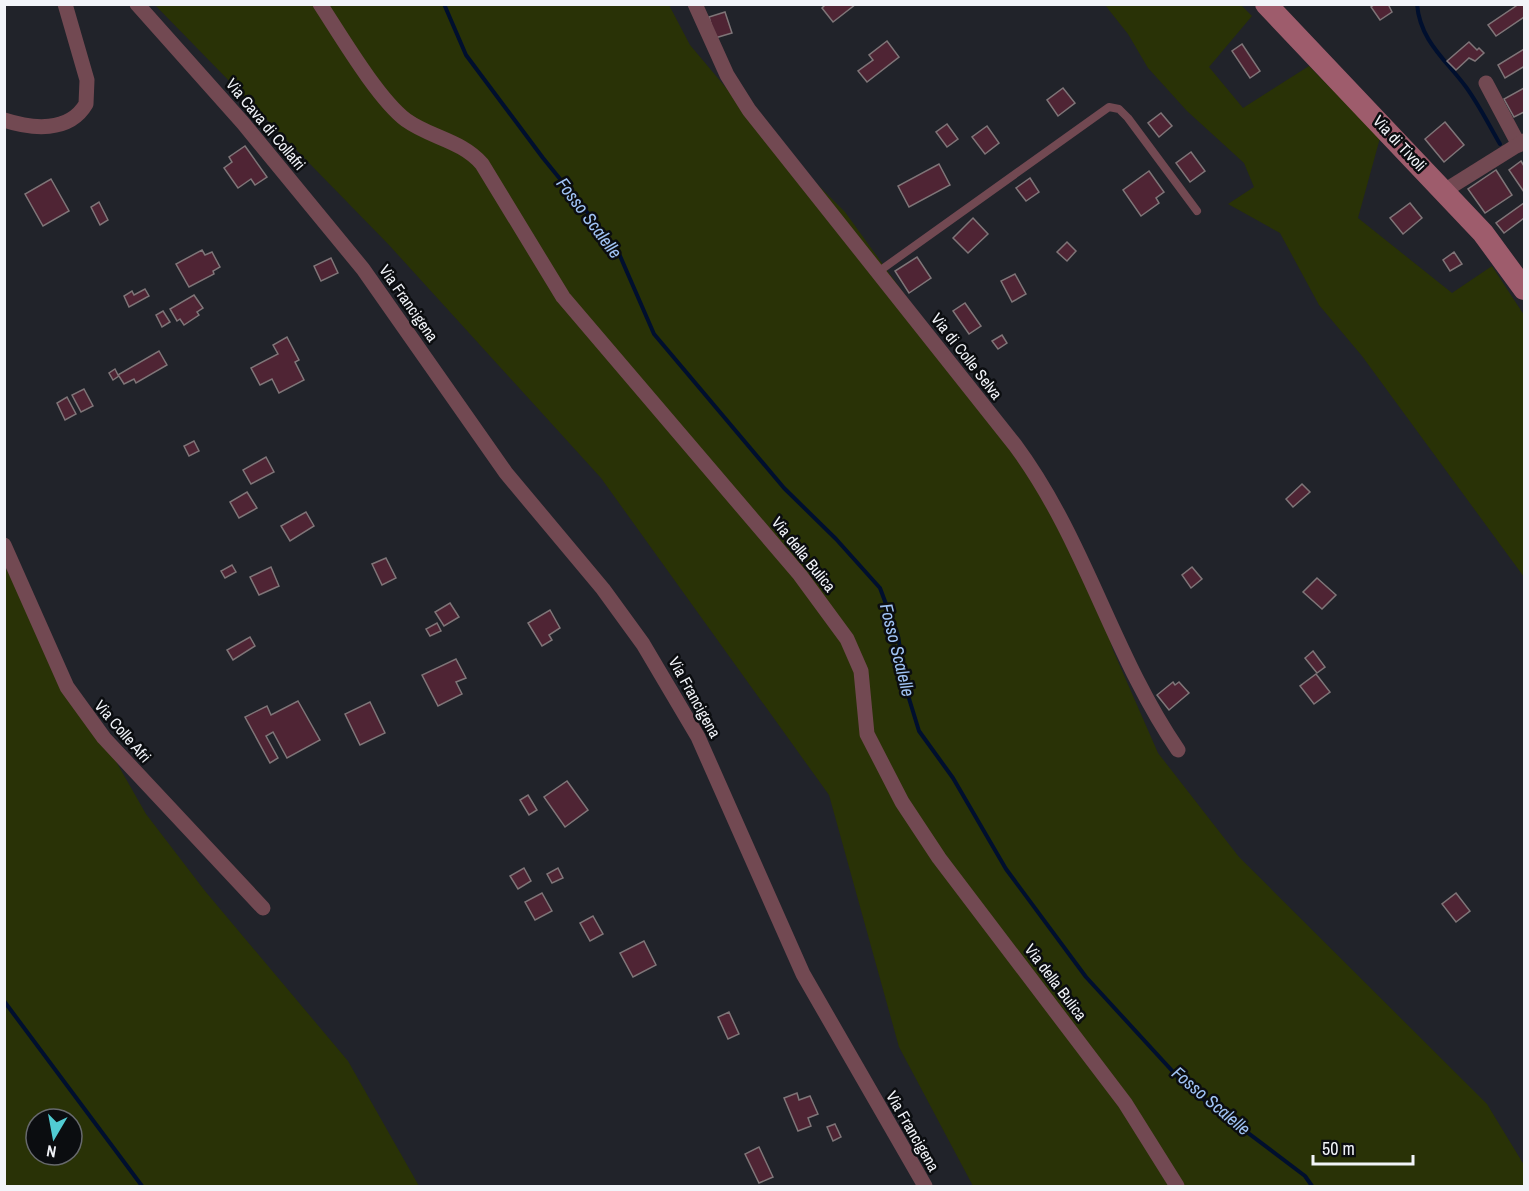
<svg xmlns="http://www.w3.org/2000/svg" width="1529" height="1191" font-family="'Archivo Narrow',sans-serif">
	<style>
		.green { fill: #293206; fill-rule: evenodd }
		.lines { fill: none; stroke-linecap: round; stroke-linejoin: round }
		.stream { stroke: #000f2e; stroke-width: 4 }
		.building { fill: #4f2434; stroke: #7f7578; stroke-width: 1.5 }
		.lane { stroke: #724952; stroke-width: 8 }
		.street { stroke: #724952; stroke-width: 15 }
		.secondary { stroke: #9e5c6c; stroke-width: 22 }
		.labels { text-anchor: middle; stroke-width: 5; stroke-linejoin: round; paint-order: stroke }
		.street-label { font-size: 16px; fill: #f2f4f9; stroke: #0b0d10 }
		.water-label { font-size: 18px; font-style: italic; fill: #a0c3f4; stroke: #0b0d10 }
	</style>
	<rect width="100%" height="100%" fill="#21232a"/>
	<g class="green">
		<path d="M155,5H669L690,45L754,121L845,212L942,346L1087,565L1113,650L1158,753L1239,857L1487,1104L1524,1165V1186H973L899,1047L829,795L601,478L389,245Z"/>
		<path d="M1105,5H1241L1252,16L1209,67L1243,108L1309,66L1380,138L1358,218L1452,293L1492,266L1524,315V577L1362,356L1319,305L1280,233L1228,204L1254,187L1244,163L1187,111L1148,68L1128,34Z"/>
		<path d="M4,565L146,814L205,891L348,1061L419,1186H5ZM36,1119H72V1155H36Z"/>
	</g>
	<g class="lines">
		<g class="stream">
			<path d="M444,4L466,55L543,158L617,249L654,334L784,488L836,539L880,588L898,636L907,692L919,731L953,778L1006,869L1086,977L1187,1087L1305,1176L1312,1186"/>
			<path d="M1417,4C1420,41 1446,60 1466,87C1479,105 1489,125 1500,144"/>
			<path d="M4,1001L142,1186"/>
		</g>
	</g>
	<g class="building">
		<path d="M826,4H856L833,22L822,8Z"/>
		<path d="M1375,4H1388L1392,12L1380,20L1371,7Z"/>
		<path d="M1519,4H1524V17L1496,36L1488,25Z"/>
		<path d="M725,12L732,33L715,38L709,17Z"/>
		<path d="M887,41L899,57L867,82L858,71L873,60L869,55Z"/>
		<path d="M1469,42L1477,50L1479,48L1484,53L1475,61L1469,58L1456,70L1447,61Z"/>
		<path d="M1242,44L1260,71L1250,78L1232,51Z"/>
		<path d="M1524,49V69L1523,67L1505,78L1498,65Z"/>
		<path d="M1063,88L1075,103L1058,116L1047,100Z"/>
		<path d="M1524,88V112L1514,117L1504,99Z"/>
		<path d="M1161,113L1172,126L1159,137L1148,123Z"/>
		<path d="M1445,122L1464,145L1444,162L1425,139Z"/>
		<path d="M947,124L958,139L947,147L936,132Z"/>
		<path d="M987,126L999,143L985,154L972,137Z"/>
		<path d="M245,146L267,177L255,185L251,179L238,188L224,168L232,162L229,157Z"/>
		<path d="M1191,152L1205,171L1190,182L1176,163Z"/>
		<path d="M1521,161L1524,166V192L1509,170Z"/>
		<path d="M939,164L950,185L909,207L898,186Z"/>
		<path d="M1496,170L1512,195L1485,213L1468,189Z"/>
		<path d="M1149,171L1164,192L1156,198L1159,203L1141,216L1123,190Z"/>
		<path d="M1030,178L1039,192L1026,201L1016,188Z"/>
		<path d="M51,179L69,211L43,226L25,194Z"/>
		<path d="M99,202L108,220L100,225L91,207Z"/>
		<path d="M1410,203L1422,218L1403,234L1390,218Z"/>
		<path d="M1524,203V218L1504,233L1496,223Z"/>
		<path d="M973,218L988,234L968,253L953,238Z"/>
		<path d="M1067,242L1076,251L1067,261L1057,252Z"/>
		<path d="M202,250L205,255L212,252L220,267L213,271L214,274L189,287L176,264Z"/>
		<path d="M1454,252L1462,264L1450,271L1443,260Z"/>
		<path d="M917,257L931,278L909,293L895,271Z"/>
		<path d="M331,258L338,273L321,281L314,266Z"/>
		<path d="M1015,274L1026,294L1012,302L1001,281Z"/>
		<path d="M145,289L149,296L129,307L124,296L132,291L134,295Z"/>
		<path d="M194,295L203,308L197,312L199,315L184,325L180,319L177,321L170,309Z"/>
		<path d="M965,303L981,326L969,334L953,311Z"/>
		<path d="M163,311L170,322L162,327L156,315Z"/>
		<path d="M1002,335L1007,343L998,349L992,341Z"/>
		<path d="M287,337L299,360L295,362L304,380L279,393L272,379L260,385L251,368L278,354L273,345Z"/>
		<path d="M159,351L167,365L136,383L134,379L124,384L119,376L113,380L109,373L115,369L118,375Z"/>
		<path d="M84,389L93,406L81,412L72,395Z"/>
		<path d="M67,397L76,414L65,420L57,403Z"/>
		<path d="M194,441L199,451L189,456L184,446Z"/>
		<path d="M266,457L274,472L251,484L243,470Z"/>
		<path d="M1302,484L1310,492L1293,507L1286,499Z"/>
		<path d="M247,492L257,508L239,518L230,502Z"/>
		<path d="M306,512L314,526L290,541L281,526Z"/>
		<path d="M386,558L396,578L382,585L372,564Z"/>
		<path d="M232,565L236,572L225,578L221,571Z"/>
		<path d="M271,567L279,586L259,595L250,577Z"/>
		<path d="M1192,567L1202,579L1191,588L1182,575Z"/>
		<path d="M1317,578L1336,595L1322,609L1303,592Z"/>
		<path d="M450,603L459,617L444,626L435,612Z"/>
		<path d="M550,610L560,628L549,635L552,640L542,646L528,623Z"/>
		<path d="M437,623L441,631L430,636L426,629Z"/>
		<path d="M250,637L255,646L233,660L227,650Z"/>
		<path d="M1313,651L1325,667L1317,673L1305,658Z"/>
		<path d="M456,659L466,678L456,682L462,694L438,706L422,675Z"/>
		<path d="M1316,674L1330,692L1314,704L1300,686Z"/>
		<path d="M1173,682L1175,685L1179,682L1189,693L1169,710L1157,695Z"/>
		<path d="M298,701L320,740L287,758L273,732L266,736L278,758L270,763L245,717L267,706L271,715Z"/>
		<path d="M370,702L385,733L360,745L345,714Z"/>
		<path d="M567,781L588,810L565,827L544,797Z"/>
		<path d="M528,795L537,810L529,815L520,800Z"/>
		<path d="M524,868L531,881L518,889L510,876Z"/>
		<path d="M558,868L563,878L552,883L547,874Z"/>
		<path d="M542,893L552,911L535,920L525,902Z"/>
		<path d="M1456,893L1470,911L1456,922L1442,904Z"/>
		<path d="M593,916L603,934L590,941L580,923Z"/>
		<path d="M644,941L656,965L633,977L620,953Z"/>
		<path d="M729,1012L739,1034L728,1039L718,1017Z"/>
		<path d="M797,1093L799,1100L810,1096L818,1114L808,1118L811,1126L798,1131L784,1098Z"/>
		<path d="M835,1124L841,1137L833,1141L827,1127Z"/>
		<path d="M759,1147L773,1177L759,1183L745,1154Z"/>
	</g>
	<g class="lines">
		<path class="lane" d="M878,272L1109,107L1119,109L1128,118L1197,211"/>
		<g class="street">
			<path d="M137,4L243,123L363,269L506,473L603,589L643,644L698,737L803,974L925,1186"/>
			<path d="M320,4C341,36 378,99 406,120C431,138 461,140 482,164L563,297L800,575L847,639L861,671L867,734L902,802L939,858L1125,1103L1177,1186"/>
			<path d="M695,4L727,75L749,110L1015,445C1086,541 1112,654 1178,750"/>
			<path d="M1486,83L1519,145"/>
			<path d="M4,120C32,129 69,133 86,104L87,80L65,4"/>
			<path d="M1444,191L1524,141"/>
			<path d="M4,545L67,687L104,738L263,908"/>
		</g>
		<path class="secondary" d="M1266,4L1483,233L1524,289"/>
	</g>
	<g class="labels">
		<g class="street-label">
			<text transform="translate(266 124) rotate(50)" y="6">Via Cava di Collafri</text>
			<text transform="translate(1400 143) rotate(47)" y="6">Via di Tivoli</text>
			<text transform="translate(409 303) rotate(55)" y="6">Via Francigena</text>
			<text transform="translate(967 356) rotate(52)" y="6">Via di Colle Selva</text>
			<text transform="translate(804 554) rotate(51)" y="6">Via della Bulica</text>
			<text transform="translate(695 697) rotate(61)" y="6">Via Francigena</text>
			<text transform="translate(123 731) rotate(49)" y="6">Via Colle Afri</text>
			<text transform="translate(1056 982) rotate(53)" y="6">Via della Bulica</text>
			<text transform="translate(913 1131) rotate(60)" y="6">Via Francigena</text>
		</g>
		<g class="water-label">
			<text transform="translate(589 218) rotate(53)" y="6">Fosso Scalelle</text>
			<text transform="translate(897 650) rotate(76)" y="6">Fosso Scalelle</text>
			<text transform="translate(1211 1101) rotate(40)" y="6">Fosso Scalelle</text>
		</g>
	</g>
	<rect width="1529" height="1191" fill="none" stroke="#f2f4f9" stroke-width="12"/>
	<g transform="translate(54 1137) rotate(190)"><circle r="28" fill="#0b0d10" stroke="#67696d" stroke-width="1.5"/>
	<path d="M0-4.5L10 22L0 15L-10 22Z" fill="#51ccd3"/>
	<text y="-9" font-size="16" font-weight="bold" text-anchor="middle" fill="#f2f4f9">N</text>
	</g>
	<path d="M1313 1155v9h100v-9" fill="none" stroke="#f2f4f9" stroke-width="3"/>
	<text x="1322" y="1155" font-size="18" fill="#f2f4f9" stroke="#0b0d10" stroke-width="4.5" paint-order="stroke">50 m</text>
</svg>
